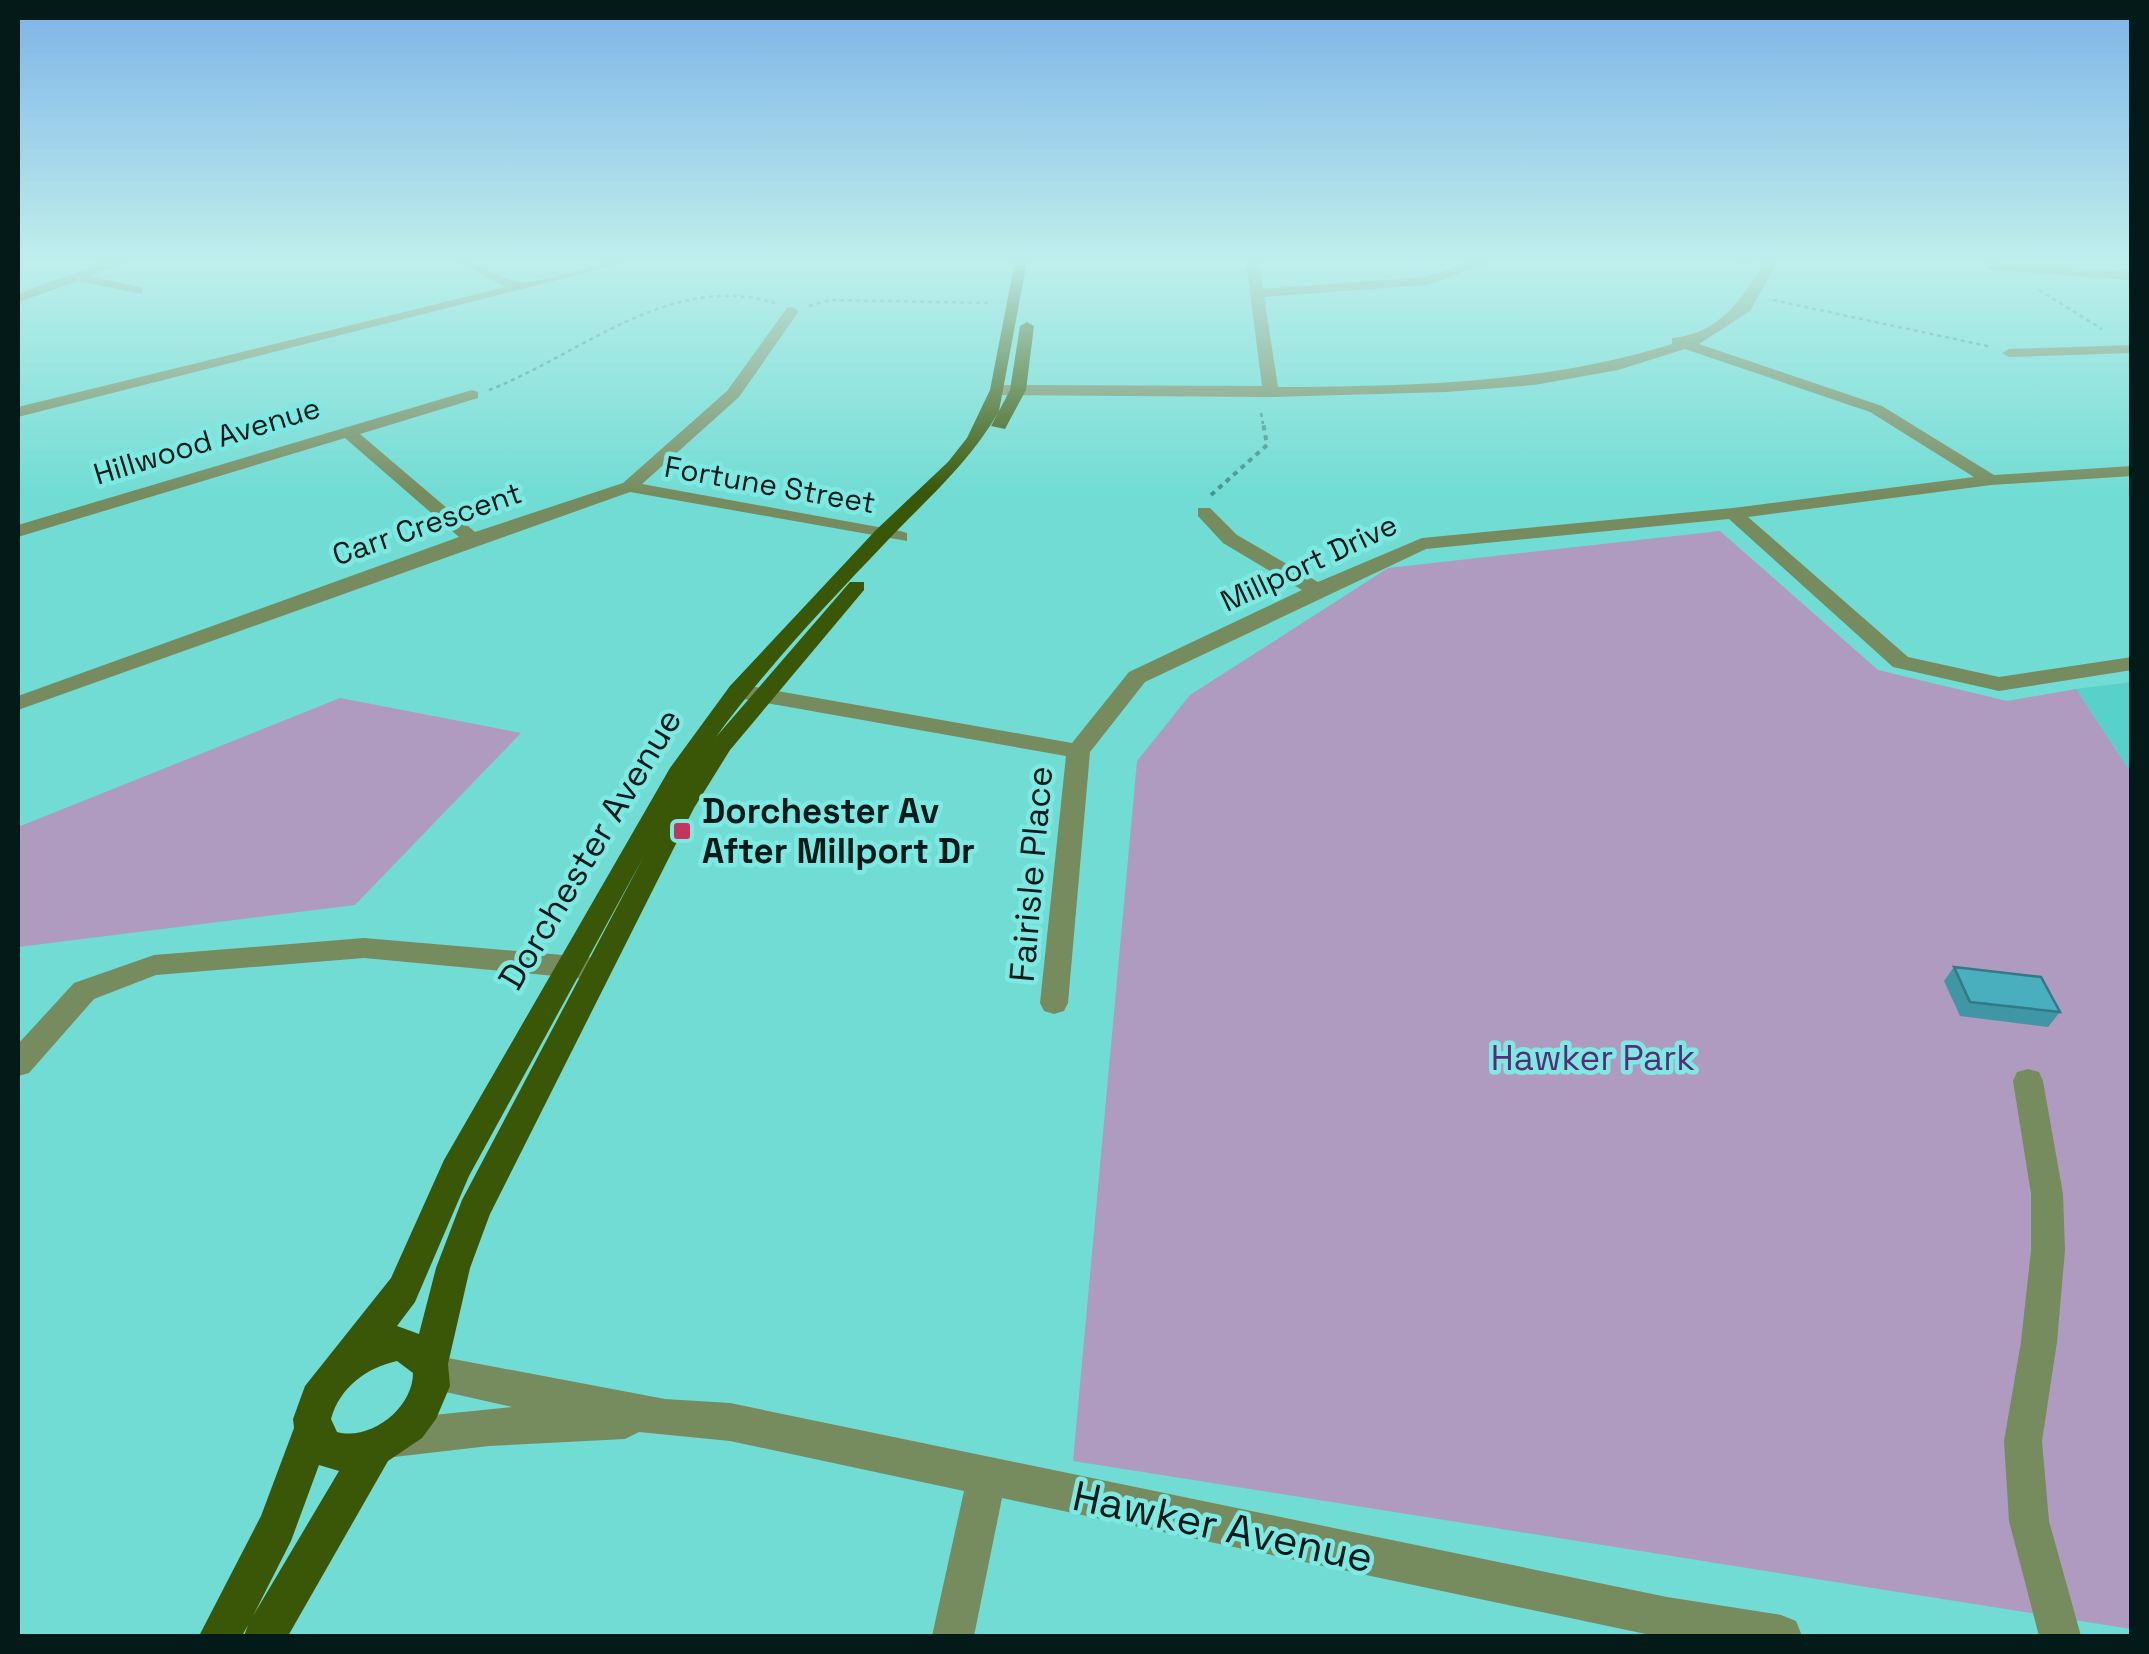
<svg xmlns="http://www.w3.org/2000/svg" width="2149" height="1654" font-family="'Space Grotesk',sans-serif">
	<style>
		.built { fill: #57d1c9 }
		.green { fill: #af9bc0 }
		.lines { fill: none; stroke-linecap: round; stroke-linejoin: round }
		.path-far1 { stroke: #48948f; stroke-width: 2.5; stroke-dasharray: 4 4; stroke-linecap: butt }
		.path { stroke: #48948f; stroke-width: 4; stroke-dasharray: 5 5; stroke-linecap: butt }
		.minor { fill: #768c5f; fill-rule: evenodd }
		.major { fill: #3a5708; fill-rule: evenodd }
		.wall { fill: #3f96a4 }
		.building { fill: #49afbf; stroke: #337a86; stroke-width: 2.5 }
		.poi-dot { fill: #c4355c; stroke: #7ee9e2; stroke-width: 4 }
		.labels { text-anchor: middle; stroke-width: 9; stroke-linejoin: round; paint-order: stroke }
		.far-street-label { font-size: 30px; fill: #031a18; stroke: #7ee9e2 }
		.poi-label { font-size: 35px; font-weight: bold; fill: #031a18; stroke: #7ee9e2; text-anchor: start }
		.street-label { font-size: 35px; fill: #031a18; stroke: #7ee9e2 }
		.park-label { font-size: 35px; fill: #582c76; stroke: #7ee9e2 }
		.near-street-label { font-size: 42px; fill: #031a18; stroke: #7ee9e2 }
	</style>
	<rect width="100%" height="100%" fill="#71dcd4"/>
	<path class="built" d="M2131,682V773L2076,689Z"/>
	<g class="green">
		<path d="M1720,531L1878,670L2007,701L2076,689L2131,773V1629L1073,1461L1137,761L1190,695L1388,568Z"/>
		<path d="M340,698L521,733L355,905L18,947V827Z"/>
	</g>
	<g class="lines">
		<g class="path-far1">
			<path d="M1726,261L1748,264"/>
			<path d="M2039,290L2102,329"/>
			<path d="M1773,300L1992,347"/>
			<path d="M809,306L830,300L992,303"/>
			<path d="M489,390C580,355 670,271 775,303"/>
			<path d="M1261,413L1263,424"/>
		</g>
		<path class="path" d="M1211,495L1267,445L1263,422"/>
		<g class="minor">
			<path d="M108,261H127L91,276L142,288V294L78,281L18,302V294Z"/>
			<path d="M458,261C483,261 505,284 524,282C561,280 594,261 632,261L18,417V407L506,287Z"/>
			<path d="M1246,261H1258L1263,289L1426,277L1474,261H1494L1427,285L1264,297L1278,387H1289C1419,386 1547,383 1672,344V338C1719,334 1743,299 1765,261H1778L1750,311L1699,344L1882,406L1994,475L2132,466V476L1991,485L1748,517L1908,657L1999,677L2132,657V670L1999,691L1893,667L1729,519L1426,549L1145,682L1090,752L1068,1003L1064,1011L1054,1014L1044,1011L1040,1003L1066,756L738,698L727,691L730,686L738,684L1072,743L1129,672L1302,590L1223,543L1198,516V508H1210L1237,535L1318,582L1422,538L1733,508L1974,477L1870,412L1685,349L1618,370L1534,385L1446,392L1271,397L998,395L990,390L998,385L1262,386Z"/>
			<path d="M1992,263L2132,272V280L1987,270V264Z"/>
			<path d="M792,307L799,311L739,397L642,484L900,531L907,533V541L630,492L18,710V696L459,537L345,438L18,537V525L472,390L478,392V398L360,434L475,532L623,483L727,391L787,308Z"/>
			<path d="M2132,345V353L2009,357L2002,353L2009,349Z"/>
			<path d="M364,938L597,958L607,962L611,969L607,976L597,980L364,958L156,975L94,999L29,1073L18,1076V1044L74,983L154,955Z"/>
			<path d="M2028,1069L2039,1072L2043,1081L2063,1194L2065,1250L2057,1342L2042,1441L2049,1521L2081,1636H2039L2009,1521L2004,1441L2021,1342L2031,1250V1194L2013,1081L2017,1072Z"/>
			<path d="M432,1355L665,1399L730,1403L1667,1597L1781,1615L1796,1621L1802,1636H1655L1002,1498L974,1636H932L964,1491L730,1441L639,1432L625,1439L489,1446L394,1457L380,1452L375,1438L380,1424L394,1419L512,1407L419,1386L414,1373L419,1360Z"/>
		</g>
		<path class="major" d="M1015,261H1027L999,411L1010,390L1020,326L1027,322L1034,326L1026,390L1005,429L991,426L998,413C968,464 928,498 888,540C828,603 767,667 716,737L850,582H864V590L730,750L694,808L490,1214L470,1268L448,1364L450,1386L436,1419L422,1438L388,1461L288,1636H244L248,1625L242,1636H199L261,1516L294,1428L293,1419L305,1386L391,1278L444,1160L670,768L730,686L876,530L948,462L967,438L990,390ZM644,856L462,1200L436,1268L419,1334L397,1326L415,1302L469,1176ZM397,1361L413,1373C413,1408 371,1441 337,1432L331,1419C340,1387 366,1368 397,1361ZM319,1465L339,1471L253,1616L291,1541Z"/>
	</g>
	<path class="wall" d="M1954,967L2060,1012L2048,1027L1960,1016L1944,981Z"/>
	<path class="building" d="M1954,967L2041,977L2060,1012L1970,1002Z"/>
	<linearGradient id="sky" x2="0" y2="1"><stop stop-color="#7db3e8"/><stop offset="0.53" stop-color="#bfefec"/><stop offset="1" stop-color="#bfefec" stop-opacity="0"/></linearGradient>
	<rect width="2149" height="493" fill="url(#sky)"/>
	<rect class="poi-dot" x="672" y="821" width="20" height="20" rx="5"/>
	<g class="labels">
		<g class="far-street-label">
			<text transform="translate(207 441) rotate(-17)" y="10">Hillwood Avenue</text>
			<text transform="translate(770 485) rotate(10)" y="10">Fortune Street</text>
			<text transform="translate(427 524) rotate(-19)" y="10">Carr Crescent</text>
			<text transform="translate(1309 563) rotate(-25)" y="10">Millport Drive</text>
		</g>
		<g class="poi-label">
			<text x="702" y="823">Dorchester Av<tspan x="702" dy="40">After Millport Dr</tspan></text>
		</g>
		<g class="street-label">
			<text transform="translate(590 849) rotate(-59)" y="12">Dorchester Avenue</text>
			<text transform="translate(1031 874) rotate(-85)" y="12">Fairisle Place</text>
		</g>
		<g class="park-label">
			<text x="1593" y="1070">Hawker Park</text>
		</g>
		<g class="near-street-label">
			<text transform="translate(1223 1526) rotate(12)" y="15">Hawker Avenue</text>
		</g>
	</g>
	<rect width="2149" height="1654" fill="none" stroke="#031a18" stroke-width="40"/>
</svg>
